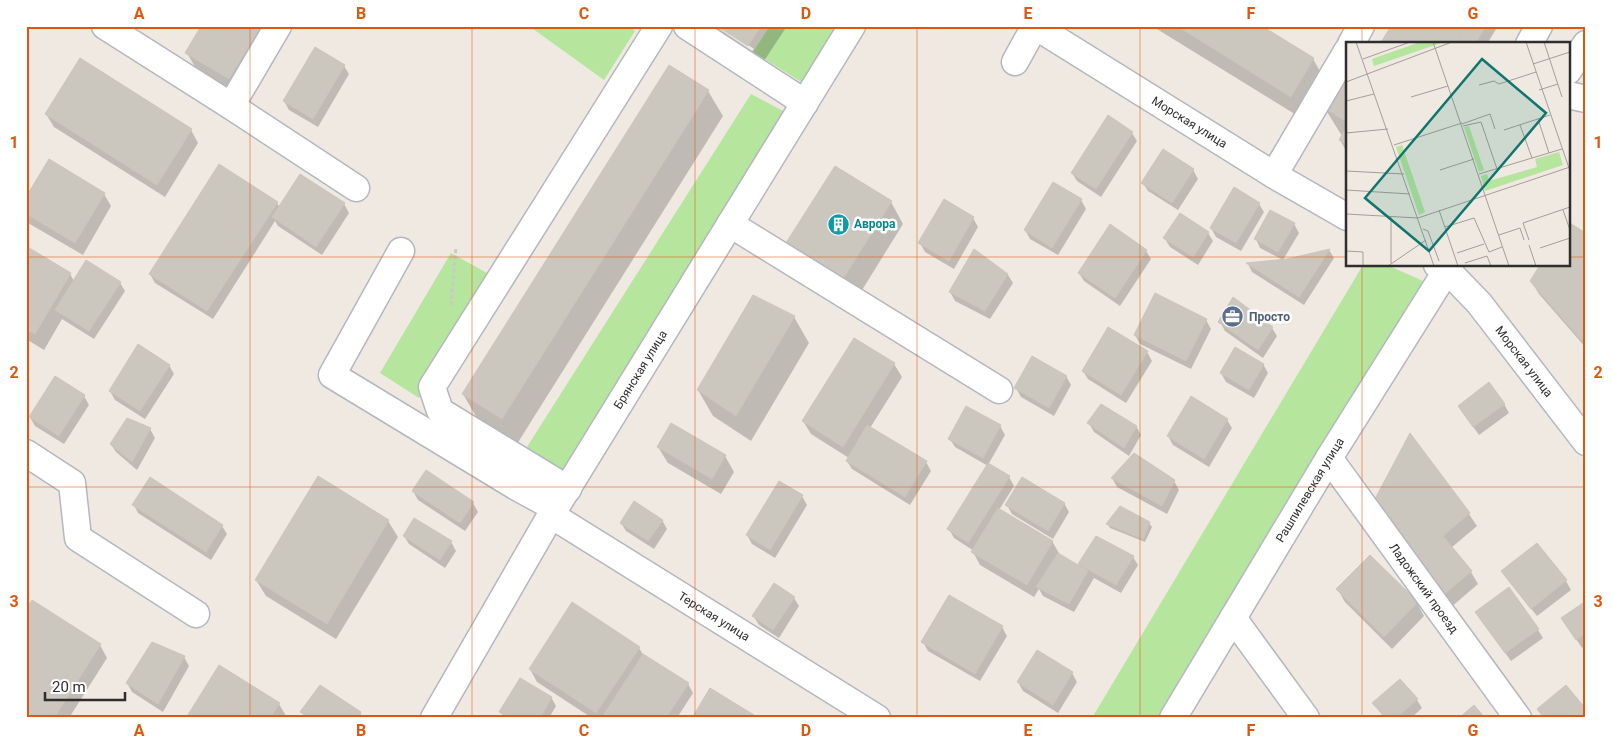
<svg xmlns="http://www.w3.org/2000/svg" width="1612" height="744" font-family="Roboto,sans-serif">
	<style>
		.green { fill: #b6e59e }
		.shadow { fill: #0003 }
		.building { fill: #cbc7bf; stroke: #cbc5ba }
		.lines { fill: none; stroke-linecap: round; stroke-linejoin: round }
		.minor-casing { stroke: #b4b7c1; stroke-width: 29 }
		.path { stroke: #c9c9c9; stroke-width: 3; stroke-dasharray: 4 2.5; stroke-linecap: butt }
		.minor { stroke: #fff; stroke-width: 26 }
		.grid { fill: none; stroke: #df570e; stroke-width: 1; stroke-opacity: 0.55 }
		.labels { text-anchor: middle; stroke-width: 5; stroke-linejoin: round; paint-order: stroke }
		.street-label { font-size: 12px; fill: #2e2e2e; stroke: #fff }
		.culture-label { font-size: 12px; font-weight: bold; fill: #0d838f; stroke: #fff; text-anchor: start }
		.service-label { font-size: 12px; font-weight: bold; fill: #4e5e75; stroke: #fff; text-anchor: start }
		.inset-road { fill: none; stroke: #a29e99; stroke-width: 1 }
		.view { fill: #0f766e; fill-opacity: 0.15; stroke: #0f766e; stroke-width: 2.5 }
		.inset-edge { fill: none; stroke: #2e2e2e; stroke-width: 2.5 }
		.neatline { fill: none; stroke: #df570e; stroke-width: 2 }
		.grid-label { font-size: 16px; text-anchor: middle; font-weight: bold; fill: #df570e }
	</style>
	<rect width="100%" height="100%" fill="#efe9e1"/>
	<g class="green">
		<path d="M529,26H629L635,31L604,80Z"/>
		<path d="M770,26H840L803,83L753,52Z"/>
		<path d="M751,94L787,113L565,475L527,447Z"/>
		<path d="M451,253L494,277L419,398L380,373Z"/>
		<path d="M1363,265H1387L1423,281L1160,718H1092Z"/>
	</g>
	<g class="shadow">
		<path d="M203,26H287L244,104L202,79L187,53Z"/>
		<path d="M699,26H715L752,51L754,49L720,26H787L760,67Z"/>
		<path d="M1152,26H1260L1313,59L1328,85L1306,121Z"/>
		<path d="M1392,26H1498L1487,44H1381Z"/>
		<path d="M344,66L349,74L318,127L289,110L284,101Z"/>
		<path d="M1347,72V152L1340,140L1342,136L1324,107Z"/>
		<path d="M708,91L723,116L517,444L478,420L463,394Z"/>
		<path d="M46,114L191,130L198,143L165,197L54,127Z"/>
		<path d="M1132,133L1137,141L1101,197L1077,181L1072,173Z"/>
		<path d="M1193,170L1198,179L1178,210L1148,191L1143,183Z"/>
		<path d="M301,175L344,204L349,213L322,255L278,226L275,221L213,319L155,283L150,274L277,203L280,208Z"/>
		<path d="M104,194L111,206L83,255L28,223L26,220V200Z"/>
		<path d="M1081,200L1086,209L1058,255L1030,239L1025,230Z"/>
		<path d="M891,202L903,224L854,303L798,268Z"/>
		<path d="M1259,204L1264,212L1241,251L1216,237L1211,228Z"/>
		<path d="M1586,215V225L1583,220Z"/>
		<path d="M973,218L978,227L954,269L925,252L920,243Z"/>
		<path d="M1294,224L1299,233L1283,260L1260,248L1256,239Z"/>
		<path d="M1208,233L1213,241L1198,265L1170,247L1165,239Z"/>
		<path d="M1586,234V348L1539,294L1531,281L1542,265H1568Z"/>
		<path d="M26,247L70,274L74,281L120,283L125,291L94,339L62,319L44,350L26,339Z"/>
		<path d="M1329,250L1334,258L1304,305L1252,272L1248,264L1288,260Z"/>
		<path d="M1146,251L1151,259L1120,306L1084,281L1079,273Z"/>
		<path d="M1008,275L1013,283L990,319L955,301L950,292Z"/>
		<path d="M794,317L809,343L751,441L713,416L698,390Z"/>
		<path d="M1206,320L1211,329L1191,369L1140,344L1135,335Z"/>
		<path d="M1220,322L1272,328L1277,336L1263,358L1225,331Z"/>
		<path d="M855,340L894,364L902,377L870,428L926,462L931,471L910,505L852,469L847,461L849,458L811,434L803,421Z"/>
		<path d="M1147,352L1152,361L1126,403L1088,379L1083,371Z"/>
		<path d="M1263,364L1268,373L1254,398L1226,382L1221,373Z"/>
		<path d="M169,365L174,374L145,419L115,400L110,391Z"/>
		<path d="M1066,376L1071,385L1054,416L1021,397L1016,388Z"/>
		<path d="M56,378L84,396L89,405L64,444L35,426L30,417Z"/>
		<path d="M1504,404L1509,413L1479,435L1464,414Z"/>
		<path d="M1227,420L1232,428L1209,467L1173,445L1168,436Z"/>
		<path d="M1089,423L1136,426L1141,435L1129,456L1094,432Z"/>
		<path d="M1000,426L1005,435L988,465L1009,477L1014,486L999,510L1052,541L1060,555L1078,566L1097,538L1133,557L1138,565L1121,593L1094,578L1074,612L1043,596L1039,589L1034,597L980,565L973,552L974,551L954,538L949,529L988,466L955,447L950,439Z"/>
		<path d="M150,429L155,438L137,470L116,452L111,444Z"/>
		<path d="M658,447L725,456L734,472L721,494L668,463Z"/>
		<path d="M318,478L388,521L398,537L336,639L266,596L256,580Z"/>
		<path d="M1112,478L1174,481L1179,490L1167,514L1117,487Z"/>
		<path d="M413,491L473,503L478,512L465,531L418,500Z"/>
		<path d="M802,496L807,505L775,558L752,544L747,535Z"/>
		<path d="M1064,503L1069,512L1053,539L1012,514L1007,505Z"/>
		<path d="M134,505L222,526L227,534L211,560L138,513Z"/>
		<path d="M1384,512L1469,514L1477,526L1451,548L1471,572L1478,584L1450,608Z"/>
		<path d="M662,520L667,529L654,549L626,531L621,523Z"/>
		<path d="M1149,523L1152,527L1145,542L1110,528L1108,524Z"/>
		<path d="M404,536L451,542L456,551L445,568L409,544Z"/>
		<path d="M1537,545L1566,581L1571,590L1537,616L1508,580L1503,572Z"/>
		<path d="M1338,590L1417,603L1424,616L1392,649L1345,602Z"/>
		<path d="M794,598L799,606L779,638L759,625L754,617Z"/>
		<path d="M1586,602V645L1582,648L1568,627Z"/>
		<path d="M1482,621L1538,630L1543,638L1511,661Z"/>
		<path d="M1002,627L1007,636L980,681L928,651L923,642Z"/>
		<path d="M100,645L107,658L69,718H26Z"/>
		<path d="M639,648L644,656L688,684L693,693L677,718H592L537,682L530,669Z"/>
		<path d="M1037,652L1072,673L1077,682L1058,713L1023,691L1018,682Z"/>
		<path d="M184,657L189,666L163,712L132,692L127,683Z"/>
		<path d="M551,697L556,706L549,718H504L501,712Z"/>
		<path d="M1417,700L1422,708L1411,718H1384L1374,703Z"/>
		<path d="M279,704L286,716L285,718H188Z"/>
		<path d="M302,712L360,713L363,718H305Z"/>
	</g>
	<g class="building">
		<path d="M201,26H261L229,79L185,53Z"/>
		<path d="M717,26H761L748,46Z"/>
		<path d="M1177,26H1262L1314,58L1291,97Z"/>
		<path d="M1391,26H1466L1455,44H1380Z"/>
		<path d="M1466,26H1486L1475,44H1455Z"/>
		<path d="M315,47L345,65L313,119L283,101Z"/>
		<path d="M80,58L192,129L157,185L45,114Z"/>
		<path d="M669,65L709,90L502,419L462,394Z"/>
		<path d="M1347,70V122L1323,107Z"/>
		<path d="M1108,115L1133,132L1096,189L1071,173Z"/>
		<path d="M1347,126V145L1339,140Z"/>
		<path d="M1163,149L1194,169L1172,203L1141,183Z"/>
		<path d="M49,159L105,193L75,243L26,214V197Z"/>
		<path d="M219,164L278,202L207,311L149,274Z"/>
		<path d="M835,166L892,201L841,282L784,246Z"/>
		<path d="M300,174L345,203L316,247L272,217Z"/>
		<path d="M1053,182L1082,199L1052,248L1024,230Z"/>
		<path d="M1234,187L1260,203L1236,243L1210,228Z"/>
		<path d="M944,199L974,217L949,261L918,243Z"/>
		<path d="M1270,210L1295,223L1278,252L1254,239Z"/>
		<path d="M1180,213L1209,232L1193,257L1163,238Z"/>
		<path d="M1568,222L1586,233V335L1581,340L1530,281L1540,265H1568Z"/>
		<path d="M1110,224L1147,250L1115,298L1078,273Z"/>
		<path d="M26,246L71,273L35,334L26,329Z"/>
		<path d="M974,249L1008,274L985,311L949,292Z"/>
		<path d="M1330,249L1299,297L1246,263L1287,259Z"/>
		<path d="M86,260L121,282L89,331L55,310Z"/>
		<path d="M1155,293L1207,319L1186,361L1134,335Z"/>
		<path d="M753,295L795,316L736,416L697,390Z"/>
		<path d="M1233,297L1273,327L1258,350L1218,322Z"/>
		<path d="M1108,327L1148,351L1121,395L1082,371Z"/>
		<path d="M854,338L895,363L843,447L802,421Z"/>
		<path d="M138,344L170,365L140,411L109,391Z"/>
		<path d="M1235,347L1264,364L1249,390L1220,373Z"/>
		<path d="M1032,356L1067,376L1049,408L1014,388Z"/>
		<path d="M55,376L85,395L59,436L29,417Z"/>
		<path d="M1489,382L1505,404L1473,427L1458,406Z"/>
		<path d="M1191,396L1228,419L1204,459L1167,436Z"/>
		<path d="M1101,404L1137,426L1124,448L1087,423Z"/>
		<path d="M966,406L1001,425L983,458L948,439Z"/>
		<path d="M127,418L151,428L132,462L110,444Z"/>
		<path d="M671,423L726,455L712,479L657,447Z"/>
		<path d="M867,425L927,461L905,497L846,461Z"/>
		<path d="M1410,433L1470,513L1443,536L1472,571L1442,596L1375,499Z"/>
		<path d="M1134,453L1175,480L1162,506L1111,478Z"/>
		<path d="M988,463L1010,476L968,543L947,529Z"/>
		<path d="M426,470L474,502L460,523L412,491Z"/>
		<path d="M318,476L389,520L327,624L255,580Z"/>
		<path d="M150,477L223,525L206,552L132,505Z"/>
		<path d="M1022,477L1065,503L1048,531L1005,505Z"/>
		<path d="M779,481L803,495L770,550L746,535Z"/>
		<path d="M634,501L663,520L648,541L620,523Z"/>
		<path d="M1120,506L1150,522L1143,539L1106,524Z"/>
		<path d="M998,508L1053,541L1027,585L971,552Z"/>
		<path d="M414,518L452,541L440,560L403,536Z"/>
		<path d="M1096,536L1134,556L1116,585L1078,564Z"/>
		<path d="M1537,543L1567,580L1531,609L1501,571Z"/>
		<path d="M1058,553L1088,571L1069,604L1036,587Z"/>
		<path d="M1370,555L1418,602L1384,637L1336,589Z"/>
		<path d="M774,583L795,597L773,630L752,616Z"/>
		<path d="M1509,587L1539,629L1505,653L1475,612Z"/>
		<path d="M949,595L1003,626L975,674L921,642Z"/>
		<path d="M32,600L101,644L54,718H26V609Z"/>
		<path d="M1586,601V633L1576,640L1561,618Z"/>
		<path d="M572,602L640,647L596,713L529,669Z"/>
		<path d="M152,642L185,656L158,704L126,683Z"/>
		<path d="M1037,650L1073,672L1053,705L1017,682Z"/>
		<path d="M643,654L689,683L666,718H609L604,714Z"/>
		<path d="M219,665L280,703L270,718H186Z"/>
		<path d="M520,678L552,697L540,718H509L499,712Z"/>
		<path d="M1400,679L1418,699L1396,718H1386L1372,703Z"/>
		<path d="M320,685L361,712L358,718H311L300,712Z"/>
		<path d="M1566,685L1586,709V716L1583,718H1544L1537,709Z"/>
		<path d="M710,688L754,715L753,718H692Z"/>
		<path d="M1474,705L1485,718H1459Z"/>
	</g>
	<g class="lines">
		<defs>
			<g id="minor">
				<path d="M105,26L231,106L356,188"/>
				<path d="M687,26L805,103"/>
				<path id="s1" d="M1035,26L1274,175L1347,217"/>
				<path d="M1351,44L1361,26"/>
				<path d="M1529,44L1539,26"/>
				<path d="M1015,62L1035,26"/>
				<path d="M1568,71L1586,44"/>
				<path d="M1568,95L1586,99"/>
				<path d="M231,106L278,26"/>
				<path d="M1274,175L1347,51"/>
				<path d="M730,224L999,390"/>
				<path d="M401,251L332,375L515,486L555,508"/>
				<path id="s2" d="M1437,265L1447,270L1479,303L1586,442"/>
				<path d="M26,453L72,483L78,538L196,614"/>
				<path id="s3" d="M1329,458L1518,718"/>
				<path d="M568,489L440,411L432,387L659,26"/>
				<path id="s4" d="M551,515L877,718"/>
				<path d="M1233,618L1306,718"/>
				<path id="s5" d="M434,718L551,515L852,26"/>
				<path id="s6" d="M1173,718L1329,458L1450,265"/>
			</g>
		</defs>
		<use href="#minor" class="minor-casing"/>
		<path class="path" d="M451,305L456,247"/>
		<use href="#minor" class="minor"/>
	</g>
	<path class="grid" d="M250,26V718M472,26V718M695,26V718M917,26V718M1140,26V718M1362,26V44M26,257H1347M1568,257H1586M1362,265V718M26,487H1586"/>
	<defs>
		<symbol id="building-disc" viewBox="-11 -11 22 22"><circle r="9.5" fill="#0f9aa8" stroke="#fff"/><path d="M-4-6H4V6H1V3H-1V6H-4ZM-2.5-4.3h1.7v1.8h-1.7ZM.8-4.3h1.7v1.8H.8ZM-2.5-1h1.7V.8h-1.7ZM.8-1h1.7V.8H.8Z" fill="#fff"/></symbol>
		<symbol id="office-disc" viewBox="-11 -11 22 22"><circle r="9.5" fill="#5c6f8a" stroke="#fff"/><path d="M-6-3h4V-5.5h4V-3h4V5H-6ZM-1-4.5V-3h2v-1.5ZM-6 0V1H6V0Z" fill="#fff"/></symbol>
	</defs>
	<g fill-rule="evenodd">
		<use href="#building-disc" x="826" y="212" width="25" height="25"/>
		<use href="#office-disc" x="1220" y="304" width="25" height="25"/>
	</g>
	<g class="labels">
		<g class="street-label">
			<text dy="4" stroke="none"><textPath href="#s1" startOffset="182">Морская улица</textPath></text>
			<text dy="4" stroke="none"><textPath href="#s2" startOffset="131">Морская улица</textPath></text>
			<text dy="4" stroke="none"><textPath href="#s5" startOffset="405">Брянская улица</textPath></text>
			<text dy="4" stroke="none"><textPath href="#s6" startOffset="266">Рашпилевская улица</textPath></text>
			<text dy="4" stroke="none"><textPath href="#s3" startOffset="161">Ладожский проезд</textPath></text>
			<text dy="4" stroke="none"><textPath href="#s4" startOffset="192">Терская улица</textPath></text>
		</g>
		<g class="culture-label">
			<text x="854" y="228">Аврора</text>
		</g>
		<g class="service-label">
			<text x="1249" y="321">Просто</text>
		</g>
	</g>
	<g transform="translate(1346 42)">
		<rect width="224" height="224" fill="#efe9e1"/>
		<path d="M74,0H98L28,24L26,17ZM123,84L138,128L133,130L118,85ZM56,103L79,170L73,173L50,105ZM213,110L217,123L139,149L135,134L141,132L143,139L191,125L189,117Z" fill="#b6e59e"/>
		<path class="inset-road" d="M10,0L88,224M87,0L163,224M180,0L224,129M198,0L216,55M17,17L64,0M187,22L224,10M0,40L106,0M133,43L148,39L153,42L190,30M193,48L212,42M65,55L102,44M0,59L28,52M192,77L203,111M116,82L144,72L149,87M174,83L186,116M117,84L135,80L151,127M158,88L204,73M0,91L42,87M48,103L116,81M94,128L128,117M0,129L58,132M133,132L216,107M0,148L64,152M93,168L112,224M217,168L224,188M0,172L72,176L224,125M45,175V221M99,185L128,176L143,210L156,205M77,187L82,189L93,219M153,193L174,186L178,198M183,198L177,181L224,165M183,203L190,224M194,206L224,196M0,209L17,210V224M111,211L138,202M119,221L141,214L145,224M42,224L80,198"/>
		<path class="view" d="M136,17L200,71L83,209L19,156Z"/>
		<rect width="224" height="224" class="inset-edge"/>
	</g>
	<rect width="1612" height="744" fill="none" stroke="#ffffff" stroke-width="55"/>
	<path d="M45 692v8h80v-8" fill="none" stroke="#2e2e2e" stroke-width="2.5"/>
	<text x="52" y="692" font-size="15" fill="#2e2e2e" stroke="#ffffff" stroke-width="4" paint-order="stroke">20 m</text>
	<rect x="28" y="28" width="1556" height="688" class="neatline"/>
	<g class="grid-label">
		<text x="139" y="19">A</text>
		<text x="361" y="19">B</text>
		<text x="584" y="19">C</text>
		<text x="806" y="19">D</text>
		<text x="1028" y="19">E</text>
		<text x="1251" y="19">F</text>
		<text x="1473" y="19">G</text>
		<text x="14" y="148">1</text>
		<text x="1598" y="148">1</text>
		<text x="14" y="378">2</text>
		<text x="1598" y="378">2</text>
		<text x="14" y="607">3</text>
		<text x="1598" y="607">3</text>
		<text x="139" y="736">A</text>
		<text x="361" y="736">B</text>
		<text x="584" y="736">C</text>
		<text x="806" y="736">D</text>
		<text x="1028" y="736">E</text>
		<text x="1251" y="736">F</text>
		<text x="1473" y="736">G</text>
	</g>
</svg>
